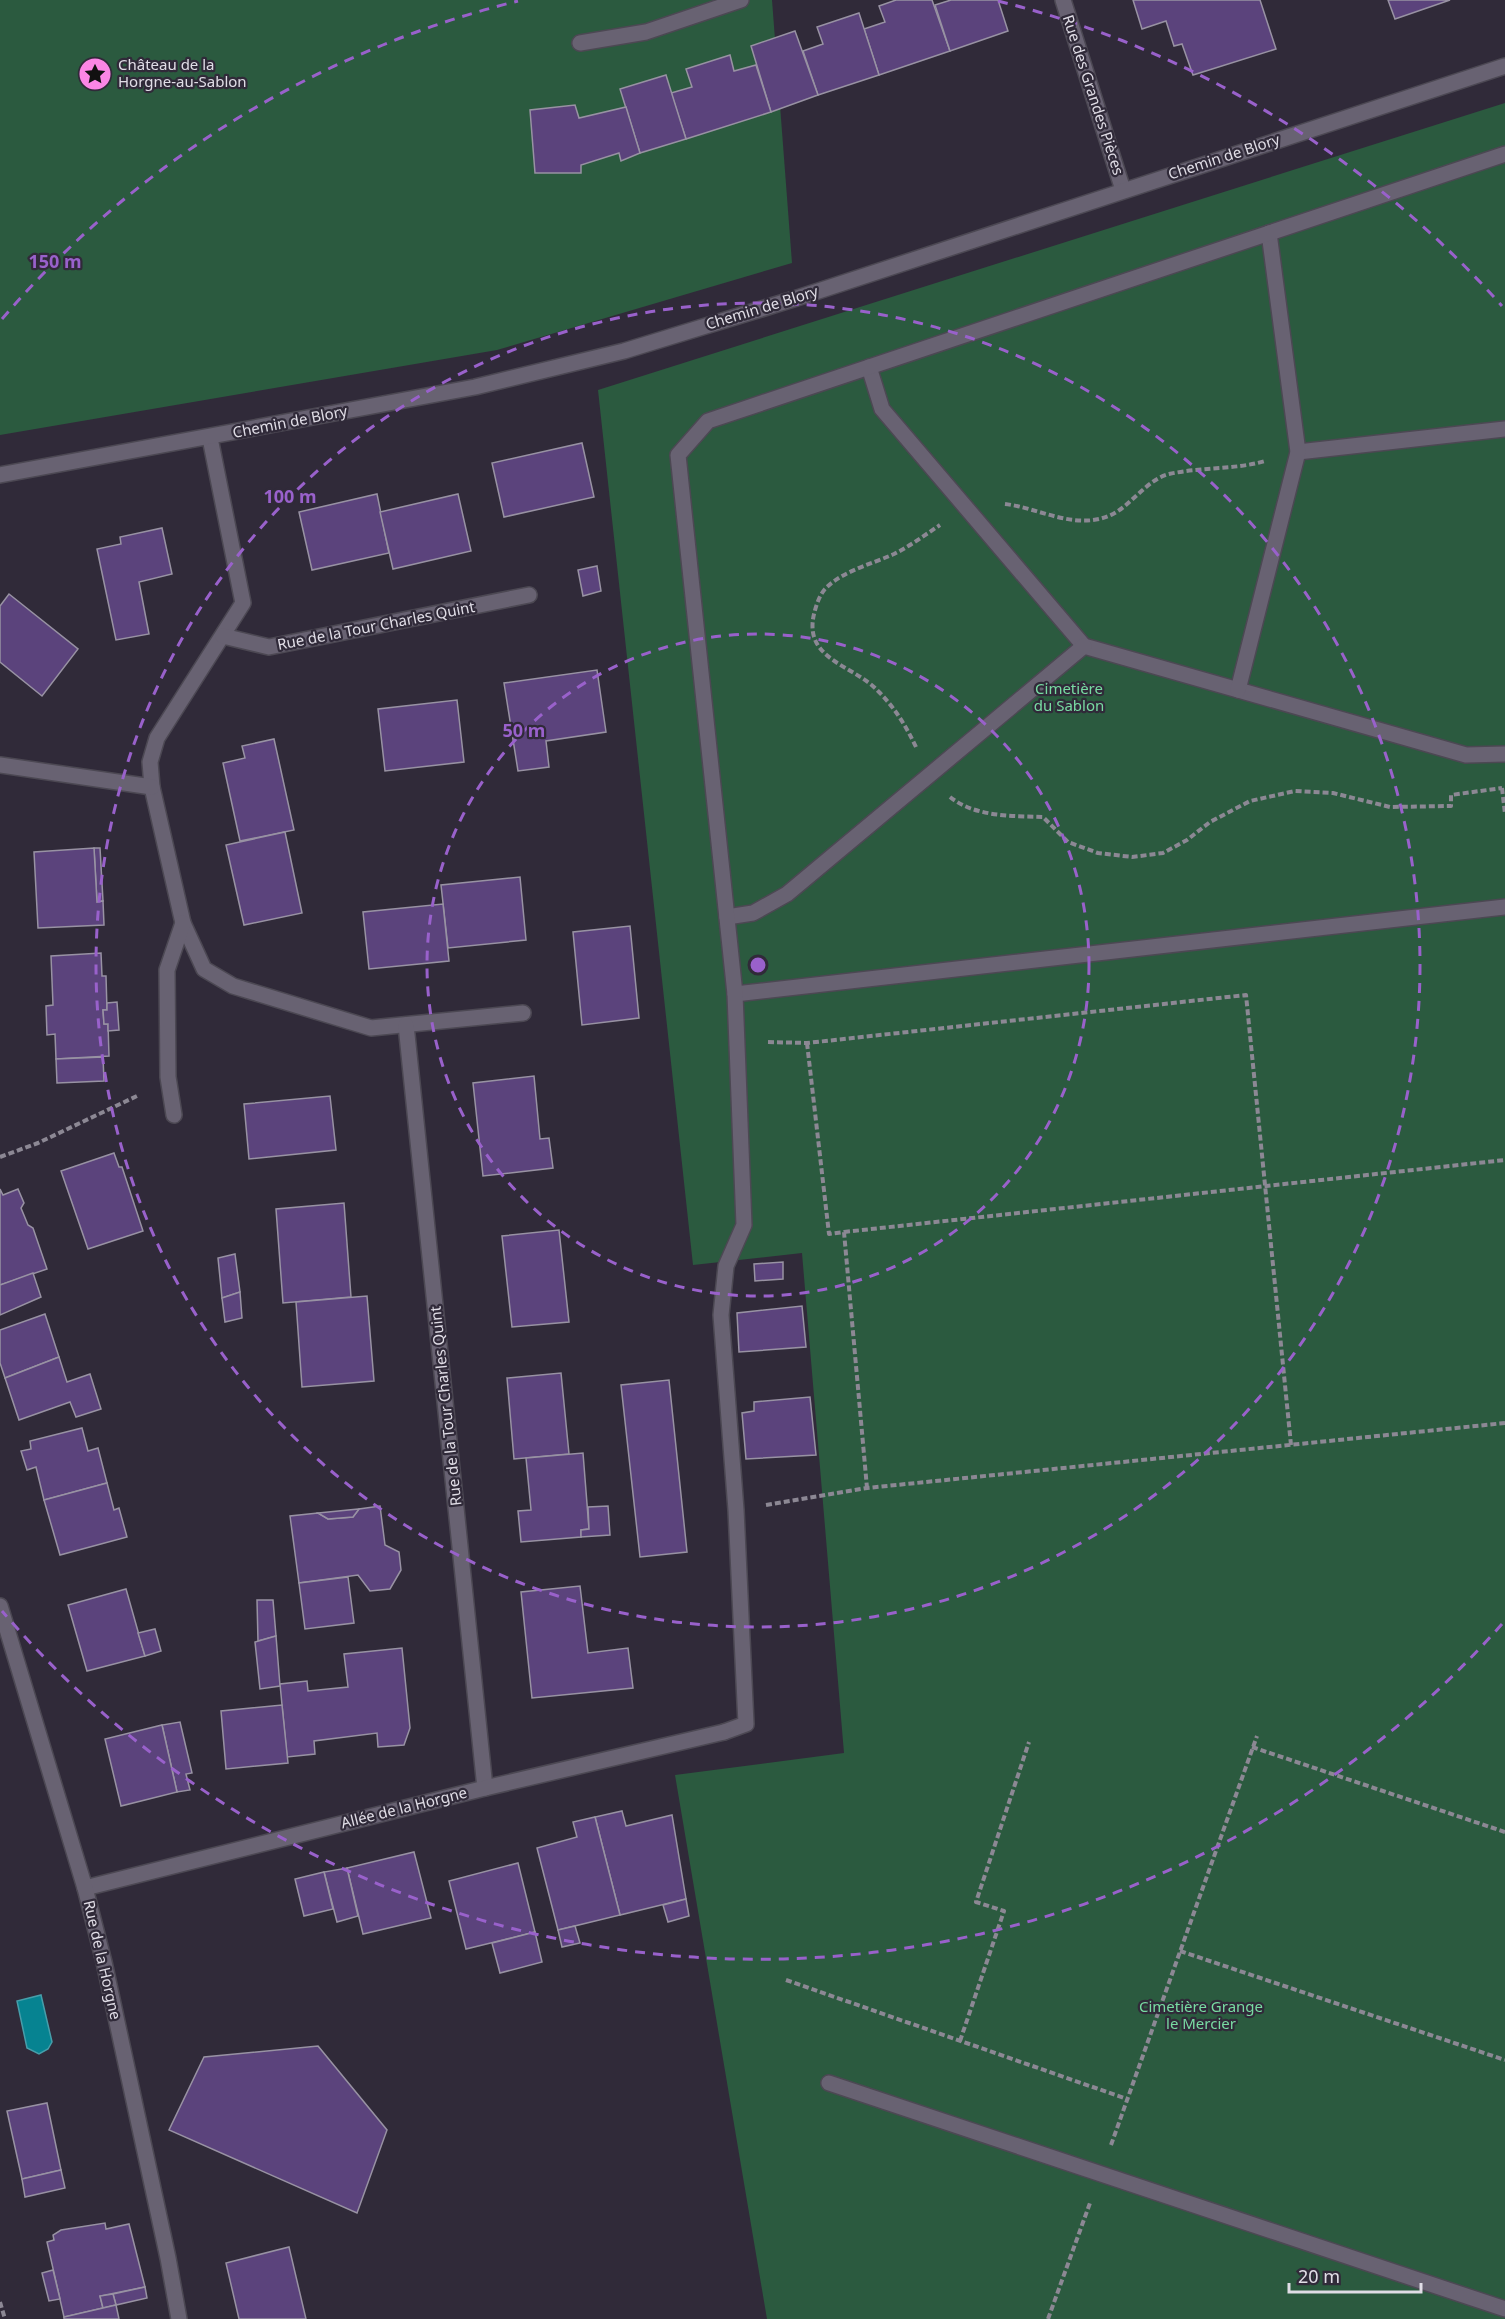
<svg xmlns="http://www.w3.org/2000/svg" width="1505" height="2319" font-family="'Noto Sans',sans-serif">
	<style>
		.green { fill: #2b5a3f }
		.water { fill: #068391; stroke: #479eaa; stroke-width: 1.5 }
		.building { fill: #5b437c; stroke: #9892a3; stroke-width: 1.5 }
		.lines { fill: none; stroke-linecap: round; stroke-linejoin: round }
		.service-casing { stroke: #4c4853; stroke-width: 18 }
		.minor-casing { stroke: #4c4853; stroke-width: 18 }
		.tertiary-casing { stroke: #4c4853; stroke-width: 18 }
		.path { stroke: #8c8894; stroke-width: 4; stroke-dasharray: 6 3; stroke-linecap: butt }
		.service { stroke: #686272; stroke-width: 15 }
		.minor { stroke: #686272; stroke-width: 15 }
		.tertiary { stroke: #686272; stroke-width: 15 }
		.ring { fill: none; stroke: #9961cb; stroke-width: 3; stroke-dasharray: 10 8 }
		.labels { text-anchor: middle; stroke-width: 4.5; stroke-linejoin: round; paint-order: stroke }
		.poi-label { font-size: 15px; fill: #e0dde6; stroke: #302a39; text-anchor: start }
		.street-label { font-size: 15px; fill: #e0dde6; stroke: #302a39 }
		.park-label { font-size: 15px; fill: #78dba2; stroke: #302a39 }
		.centre { fill: #9961cb; stroke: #302a39; stroke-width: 3 }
		.ring-label { font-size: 18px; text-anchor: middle; font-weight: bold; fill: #9961cb; stroke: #302a39; stroke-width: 4.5; stroke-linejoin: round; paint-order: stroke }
	</style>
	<rect width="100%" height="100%" fill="#302a39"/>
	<g class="green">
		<path d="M0,0H772L792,263L497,350L0,435Z"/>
		<path d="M1505,103V2319H767L675,1775L844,1753L802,1253L693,1265L598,390Z"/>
	</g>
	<path class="water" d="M41,1995L52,2042L48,2049L39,2054L27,2048L17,2001Z"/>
	<g class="building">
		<path d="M896,0H932L950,51L879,75L864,29L885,22L879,6Z"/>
		<path d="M951,0H998L1008,31L950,51L935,5Z"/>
		<path d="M1133,0H1260L1276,49L1193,75L1182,44L1174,46L1166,21L1142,29Z"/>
		<path d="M1388,0H1450L1395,19Z"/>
		<path d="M859,13L879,75L818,95L803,51L823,44L817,27Z"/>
		<path d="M795,31L818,95L771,112L751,46Z"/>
		<path d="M730,55L734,71L756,65L771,112L686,139L671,93L692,87L686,69Z"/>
		<path d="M666,75L686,139L640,153L620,89Z"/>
		<path d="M575,105L579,118L626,107L640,153L621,161L619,153L581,165V173H535L530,110Z"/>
		<path d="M582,443L594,497L504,517L492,463Z"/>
		<path d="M377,494L389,553L312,570L299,512Z"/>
		<path d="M458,494L471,551L393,569L380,512Z"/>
		<path d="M162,528L172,574L139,582L149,634L116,640L97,549L121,544L120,537Z"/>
		<path d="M597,566L601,591L583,596L578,570Z"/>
		<path d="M9,594L78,649L42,696L0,662V606Z"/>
		<path d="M597,670L606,732L546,741L549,767L518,771L504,683Z"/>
		<path d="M457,700L464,762L385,771L378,709Z"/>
		<path d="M274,739L294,830L240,841L223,763L245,758L242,746Z"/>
		<path d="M285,832L302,913L244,925L226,845Z"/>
		<path d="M94,848H100L103,901L97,902Z"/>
		<path d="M94,848L97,902L103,901L104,925L38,928L34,852Z"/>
		<path d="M520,877L526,940L448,948L441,885Z"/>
		<path d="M443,904L449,961L369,969L363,912Z"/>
		<path d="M630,926L639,1018L582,1025L573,932Z"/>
		<path d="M101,953L102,976H106L107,1010H103L104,1024H108L109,1056L56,1059L55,1034L47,1035L46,1006L53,1005L51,956Z"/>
		<path d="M117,1002L119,1030L108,1031V1024H104L103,1010H107V1003Z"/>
		<path d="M103,1057L104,1081L57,1083L56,1059Z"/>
		<path d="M534,1076L540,1139L549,1138L553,1168L483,1176L473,1083Z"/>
		<path d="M330,1096L336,1150L249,1159L244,1104Z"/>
		<path d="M114,1153L119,1167H122L143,1231L88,1249L61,1171Z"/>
		<path d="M0,1189L3,1195L18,1189L24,1203L21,1208L28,1225L33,1228L47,1269L0,1285Z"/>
		<path d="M344,1203L351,1297L283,1303L276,1209Z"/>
		<path d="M559,1230L569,1322L512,1327L502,1236Z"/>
		<path d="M235,1254L240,1292L222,1298L218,1258Z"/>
		<path d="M783,1262V1279L755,1281L754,1264Z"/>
		<path d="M33,1273L41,1297L0,1315V1285Z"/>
		<path d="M240,1292L242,1318L225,1322L222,1298Z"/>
		<path d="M367,1296L374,1381L302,1387L296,1302Z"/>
		<path d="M802,1306L806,1347L739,1352L737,1313Z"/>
		<path d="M45,1314L59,1357L5,1378L0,1363V1330Z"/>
		<path d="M59,1357L67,1382L90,1374L101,1409L76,1417L70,1402L19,1420L5,1378Z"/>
		<path d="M561,1373L569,1454L514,1459L507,1378Z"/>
		<path d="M669,1380L687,1552L640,1557L621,1385Z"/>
		<path d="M810,1397L816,1455L746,1459L742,1413L754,1411V1402Z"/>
		<path d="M82,1428L88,1451L98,1448L107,1483L44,1500L36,1467L27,1470L21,1451L31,1449L30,1441Z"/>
		<path d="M583,1453L589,1529L581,1530V1537L521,1542L518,1511L531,1510L526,1458Z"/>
		<path d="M107,1483L114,1510L119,1508L127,1537L60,1555L44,1500Z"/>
		<path d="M380,1506L385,1545L399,1552L401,1570L390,1589L370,1591L358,1575L299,1583L290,1516L318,1513L328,1519L353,1517L359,1509Z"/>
		<path d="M608,1506L610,1535L581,1537V1530L589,1529L588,1507Z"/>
		<path d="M359,1509L353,1517L328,1519L318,1513Z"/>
		<path d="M348,1577L354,1623L305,1629L299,1583Z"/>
		<path d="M580,1586L588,1653L628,1648L633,1688L532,1698L521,1592Z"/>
		<path d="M126,1589L145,1656L87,1671L68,1605Z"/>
		<path d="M257,1600H273L276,1636L258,1641Z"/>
		<path d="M155,1629L161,1651L145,1656L138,1633Z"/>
		<path d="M276,1636L280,1686L260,1689L255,1642Z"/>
		<path d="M402,1648L410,1728L404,1745L378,1747L377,1733L314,1741L315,1754L287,1757L280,1684L307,1681L308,1691L348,1687L344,1654Z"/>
		<path d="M282,1705L288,1763L226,1769L221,1711Z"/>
		<path d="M180,1722L192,1773L186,1774L190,1790L177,1792L162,1725Z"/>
		<path d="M162,1725L177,1792L121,1806L105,1739Z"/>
		<path d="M622,1811L626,1826L672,1815L686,1899L620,1915L595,1817Z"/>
		<path d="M595,1817L620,1915L558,1930L537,1848L577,1837L573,1822Z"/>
		<path d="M414,1852L431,1918L363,1934L347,1868Z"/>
		<path d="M518,1863L535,1932L466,1949L449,1881Z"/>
		<path d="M347,1868L358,1916L337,1922L324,1872Z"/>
		<path d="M324,1872L333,1909L304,1916L295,1879Z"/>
		<path d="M686,1899L689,1916L668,1922L663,1905Z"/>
		<path d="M575,1926L580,1943L562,1947L558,1930Z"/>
		<path d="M535,1932L542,1962L500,1973L492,1943Z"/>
		<path d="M318,2046L387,2130L357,2213L169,2130L204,2057Z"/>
		<path d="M47,2103L61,2170L22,2179L7,2111Z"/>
		<path d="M61,2170L65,2188L25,2197L22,2179Z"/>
		<path d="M105,2223L106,2229L129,2224L145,2287L100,2296L103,2308L64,2317L47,2242L54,2240L53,2235L61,2230Z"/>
		<path d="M289,2247L306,2319H239L226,2263Z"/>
		<path d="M53,2270L60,2299L49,2301L42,2273Z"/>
		<path d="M145,2287L147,2298L116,2305L113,2294Z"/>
		<path d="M113,2294L116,2305L103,2308L100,2296Z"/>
		<path d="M116,2305L119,2319H64V2317Z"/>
	</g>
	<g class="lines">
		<defs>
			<g id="service">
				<path d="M869,367L882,409L1084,646L1466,755L1505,754"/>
				<path d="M1298,452L1505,429"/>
				<path d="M1238,690L1298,452L1269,233"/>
				<path d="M727,917L753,913L787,894L1084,646"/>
				<path d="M735,994L1505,907"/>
				<path d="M724,1732L746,1724L736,1510L721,1315L726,1266L744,1225L735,994L678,455L708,421L1505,154"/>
				<path d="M829,2083L1505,2309"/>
			</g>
			<g id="minor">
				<path d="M1063,0L1123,190"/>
				<path d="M580,43L646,32L741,0"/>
				<path d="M210,438L243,603L157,738L150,762L152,787L183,923L204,969L233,986L371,1028L523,1013"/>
				<path d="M223,636L269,647L529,595"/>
				<path d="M0,765L152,787"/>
				<path d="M406,1025L485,1788"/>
				<path d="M174,1115L168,1077L167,970L183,923"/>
				<path d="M85,1888L485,1788L724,1732"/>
			</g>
			<g id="tertiary">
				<path d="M0,475L475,387L624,351L797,298L1505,66"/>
				<path d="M0,1606L85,1888L104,1962L168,2258L179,2319"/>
			</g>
		</defs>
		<use href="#service" class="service-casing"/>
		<use href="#minor" class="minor-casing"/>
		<use href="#tertiary" class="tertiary-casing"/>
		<g class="path">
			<path d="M1005,504C1040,508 1077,532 1113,514C1132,504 1148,479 1169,474C1201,467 1234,470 1265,461"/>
			<path d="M916,747C906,726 895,708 878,691C854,665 803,660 814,614C816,606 819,596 825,589C842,571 872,564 894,554C910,546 925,535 940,525"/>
			<path d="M1502,788L1505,814"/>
			<path d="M950,797C975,817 1012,816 1043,817L1068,842L1098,853L1132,857L1163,853L1187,840L1210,822L1250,801L1295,791L1333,793L1390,807L1451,806V795L1502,788"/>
			<path d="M768,1042L807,1043L1246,995L1291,1445"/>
			<path d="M807,1043L829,1234L844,1232L867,1488"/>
			<path d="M0,1157L38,1143L139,1095"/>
			<path d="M844,1232L1505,1160"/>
			<path d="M766,1505L867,1488L1505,1423"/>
			<path d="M1252,1747L1505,1832"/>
			<path d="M1180,1951L1505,2060"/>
			<path d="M786,1980L1127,2099"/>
			<path d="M960,2041L1004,1911L976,1902L1029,1742"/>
			<path d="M1111,2145L1257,1736"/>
			<path d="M0,2302L5,2319"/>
			<path d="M1048,2319L1090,2203"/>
		</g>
		<use href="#service" class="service"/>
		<use href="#minor" class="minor"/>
		<use href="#tertiary" class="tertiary"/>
	</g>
	<g class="ring">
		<circle cx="758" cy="965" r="331"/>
		<circle cx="758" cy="965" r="662"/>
		<path d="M1502 1624A994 994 0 0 1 2 1611M2 319A994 994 0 0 1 518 1M998 1A994 994 0 0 1 1502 306"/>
	</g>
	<defs>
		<symbol id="sight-disc" viewBox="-11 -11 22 22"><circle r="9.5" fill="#fb86e5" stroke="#302a39"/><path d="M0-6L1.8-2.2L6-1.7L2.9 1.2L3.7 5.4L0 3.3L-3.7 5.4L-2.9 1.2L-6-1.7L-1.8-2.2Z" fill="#111"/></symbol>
	</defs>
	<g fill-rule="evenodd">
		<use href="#sight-disc" x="76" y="55" width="38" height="38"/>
	</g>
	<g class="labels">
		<g class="poi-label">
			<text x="118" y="70">Château de la<tspan x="118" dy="17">Horgne-au-Sablon</tspan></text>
		</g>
		<g class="street-label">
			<text transform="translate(1093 95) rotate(72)" y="5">Rue des Grandes Pièces</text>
			<text transform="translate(1224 157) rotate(-18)" y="5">Chemin de Blory</text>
			<text transform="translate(762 308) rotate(-17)" y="5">Chemin de Blory</text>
			<text transform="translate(290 422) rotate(-11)" y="5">Chemin de Blory</text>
			<text transform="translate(376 626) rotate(-11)" y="5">Rue de la Tour Charles Quint</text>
			<text transform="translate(446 1406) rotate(-96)" y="5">Rue de la Tour Charles Quint</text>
			<text transform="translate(404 1808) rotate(-14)" y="5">Allée de la Horgne</text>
			<text transform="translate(102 1960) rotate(77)" y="5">Rue de la Horgne</text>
		</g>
		<g class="park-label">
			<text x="1069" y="694">Cimetière<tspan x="1069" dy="17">du Sablon</tspan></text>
			<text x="1201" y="2012">Cimetière Grange<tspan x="1201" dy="17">le Mercier</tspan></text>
		</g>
	</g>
	<circle cx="758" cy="965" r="9" class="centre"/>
	<g class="ring-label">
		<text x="55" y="268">150 m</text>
		<text x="290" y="503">100 m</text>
		<text x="524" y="737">50 m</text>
	</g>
	<path d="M1289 2283v9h132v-9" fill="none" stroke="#e0dde6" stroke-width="3"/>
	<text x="1298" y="2283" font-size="18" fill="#e0dde6" stroke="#302a39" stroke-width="4.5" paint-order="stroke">20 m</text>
</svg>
